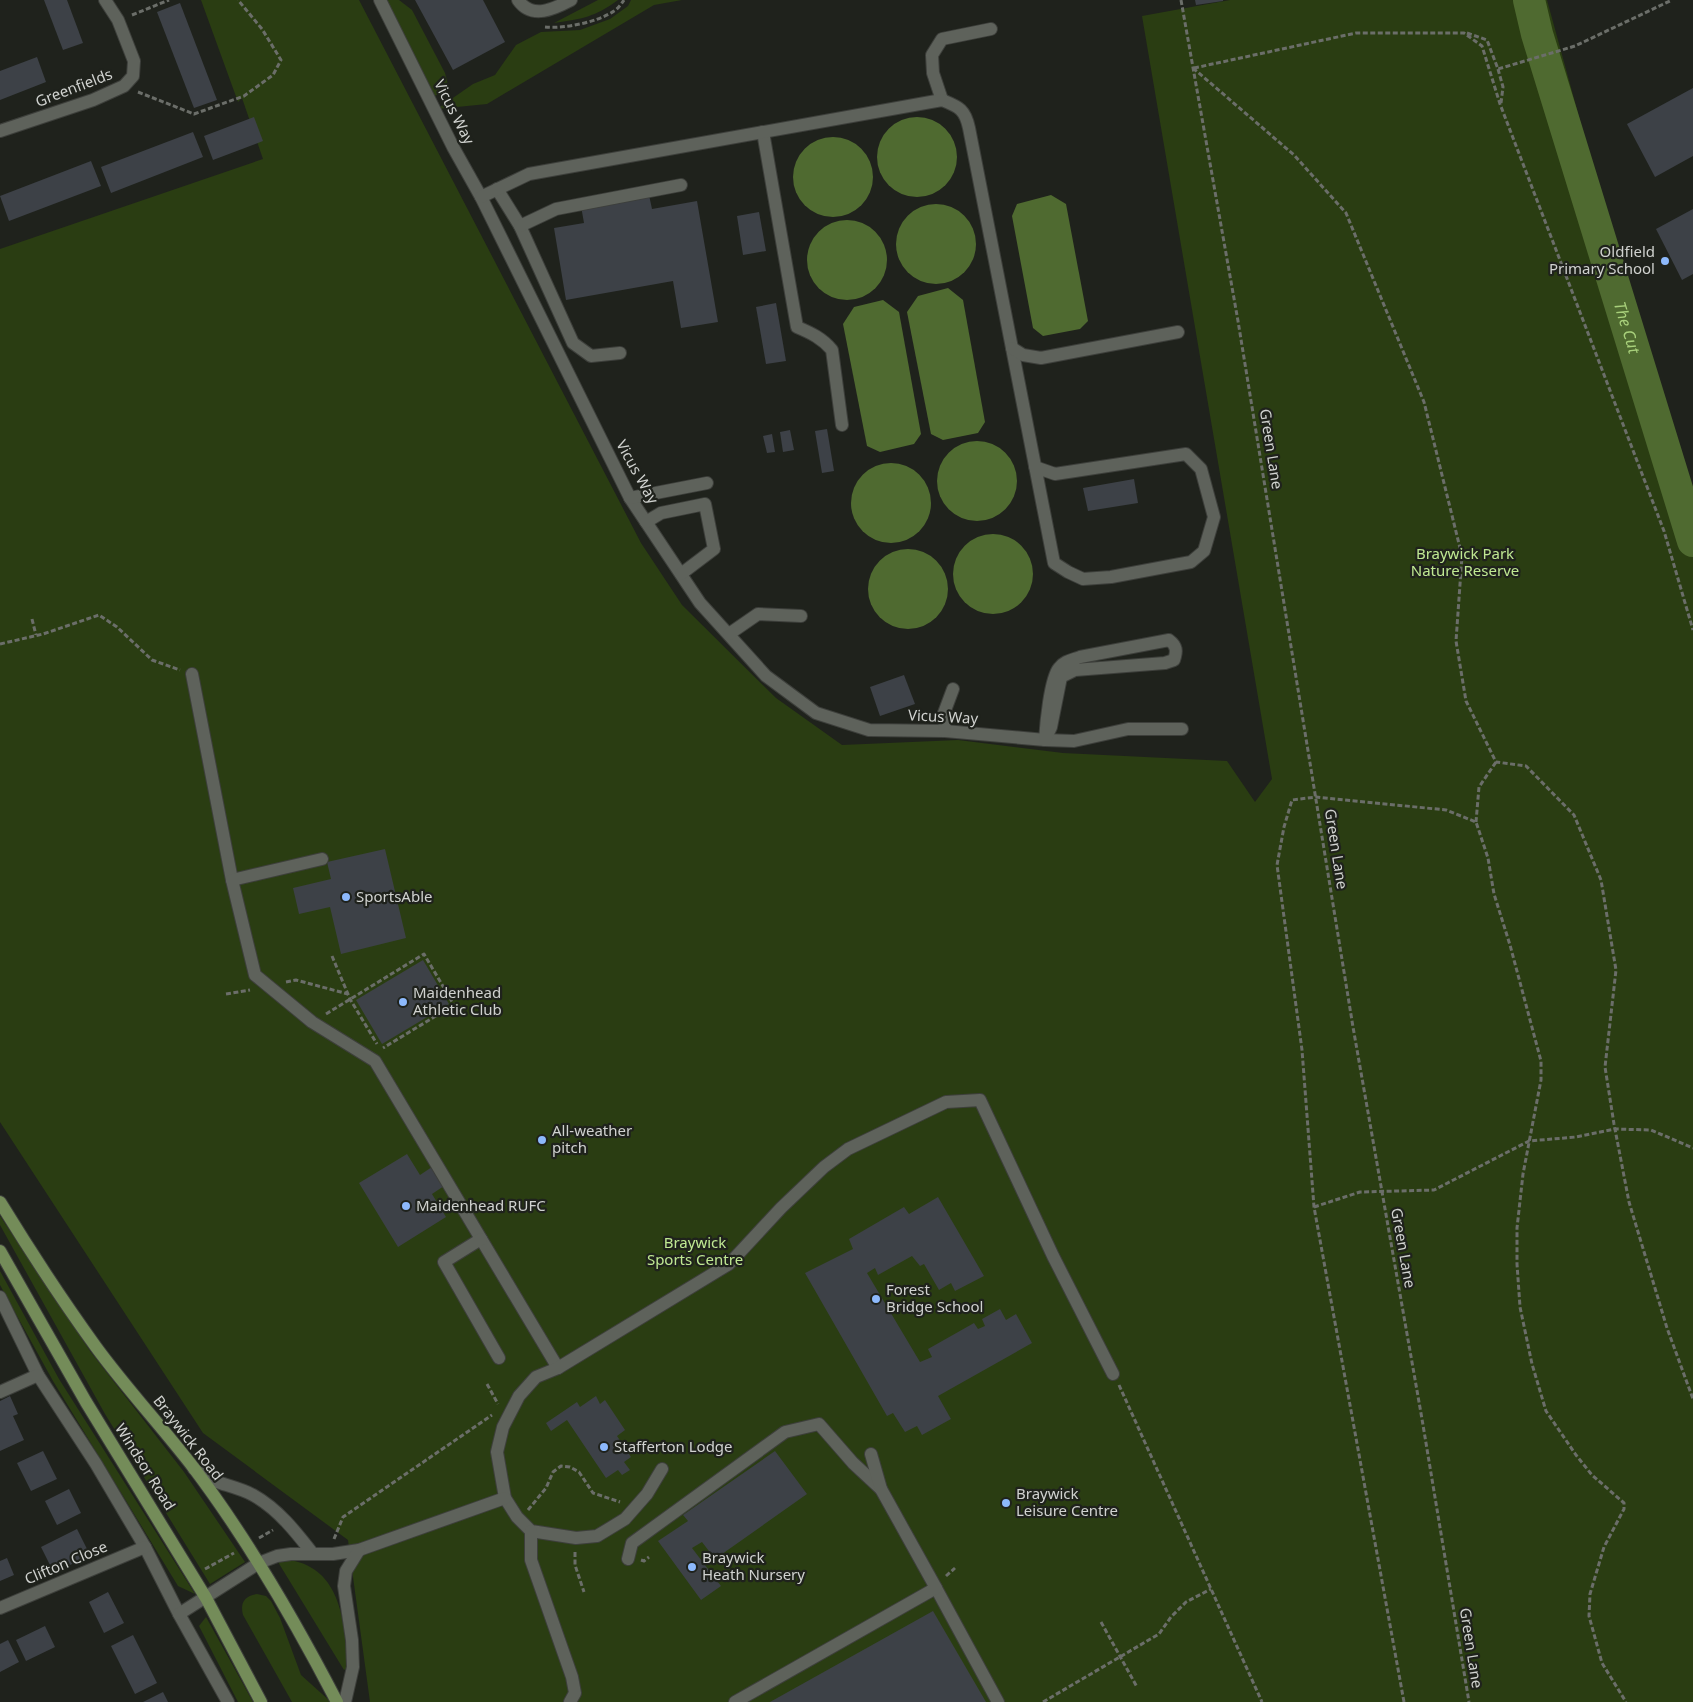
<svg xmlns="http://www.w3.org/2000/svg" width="1693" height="1702" font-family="'Noto Sans',sans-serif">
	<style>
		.green { fill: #2a3d12 }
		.water { fill: #4f6a30 }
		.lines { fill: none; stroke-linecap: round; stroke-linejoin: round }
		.river { stroke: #4f6a30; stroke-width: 32 }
		.building { fill: #3d4147 }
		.minor-casing { stroke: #3d3f3b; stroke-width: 14 }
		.major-casing { stroke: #3d3f3b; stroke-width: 14 }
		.path { stroke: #6b6e69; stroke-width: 3; stroke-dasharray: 5 2.5; stroke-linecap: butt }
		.minor { stroke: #5e625b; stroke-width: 12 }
		.major { stroke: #748c59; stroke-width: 12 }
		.poi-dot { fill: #8db9fc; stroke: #1f221c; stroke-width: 2 }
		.labels { text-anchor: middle; stroke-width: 4.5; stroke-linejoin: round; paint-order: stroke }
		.street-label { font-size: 15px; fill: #d0d2cf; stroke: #1f221c }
		.poi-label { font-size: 15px; fill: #d0d2cf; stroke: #1f221c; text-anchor: start }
		.park-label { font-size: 15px; fill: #bfe892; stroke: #1f221c }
		.water-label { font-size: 16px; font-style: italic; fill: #a8d07b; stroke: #1f221c }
	</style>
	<rect width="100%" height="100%" fill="#1f221c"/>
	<g class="green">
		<path d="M201,0H359L641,543L682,605L776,698L842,745L958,740L1063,753L1227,761L1255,802L1272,779L1142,16L1230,0H1547L1693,533V1702H370L348,1540L203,1433L0,1122V249L263,159L242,98L238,102Z"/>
		<path d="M384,0H399L412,10L445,73L448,85L446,90L431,98Z"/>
		<path d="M598,0H618C595,17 582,19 554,23Z"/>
		<path d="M631,0H682L654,5L487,104L437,109L473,84L495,75L516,45L541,32L580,30L610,19L628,6Z"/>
		<path d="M0,1216L90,1351L184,1472L245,1562L210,1584L105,1414L0,1225Z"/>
		<path d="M0,1271L59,1379L195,1594L178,1586L53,1381L0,1285Z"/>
		<path d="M290,1560C341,1569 344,1621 348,1662L347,1668L344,1670L278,1562Z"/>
		<path d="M257,1594L266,1596L271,1601L280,1618L301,1675L331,1702H292L243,1615C240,1603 244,1596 257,1594Z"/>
		<path d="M206,1617L253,1702H238L199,1626Z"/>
	</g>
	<g class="water">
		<circle cx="917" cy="157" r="40"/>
		<circle cx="833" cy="177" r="40"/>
		<path d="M1051,195L1066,204L1088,321L1080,329L1043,336L1033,328L1012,216L1017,204Z"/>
		<circle cx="936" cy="244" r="40"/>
		<circle cx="847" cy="260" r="40"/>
		<path d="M948,288L963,300L985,422L978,433L943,440L931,434L907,312L918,296Z"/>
		<path d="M883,300L899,312L921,434L914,444L880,452L867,446L843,324L854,307Z"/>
		<circle cx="977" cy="481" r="40"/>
		<circle cx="891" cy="503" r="40"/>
		<circle cx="993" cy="574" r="40"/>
		<circle cx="908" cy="589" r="40"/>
	</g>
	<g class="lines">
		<path class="river" id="s1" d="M1529,0L1537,34L1693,541"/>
	</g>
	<g class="building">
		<path d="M44,0H67L83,43L63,50Z"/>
		<path d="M415,0H483L505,42L453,70Z"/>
		<path d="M1195,0H1223V1L1196,5Z"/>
		<path d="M180,3L217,100L194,108L157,12Z"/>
		<path d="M37,57L46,82L0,100V71Z"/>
		<path d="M1693,88V156L1655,177L1627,124Z"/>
		<path d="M254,117L263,141L213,160L204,136Z"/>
		<path d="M193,132L203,157L111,193L101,167Z"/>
		<path d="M91,161L101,186L9,221L0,196Z"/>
		<path d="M649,195L652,209L697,201L718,322L681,328L673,281L566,300L554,228L584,223L581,206Z"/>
		<path d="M1693,209V274L1682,280L1656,229Z"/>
		<path d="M759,212L766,251L743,255L737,216Z"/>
		<path d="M776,303L786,361L766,364L756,307Z"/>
		<path d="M827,429L834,471L822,473L815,431Z"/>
		<path d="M790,430L794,450L783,452L780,432Z"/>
		<path d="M772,434L775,452L767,453L763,436Z"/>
		<path d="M1134,479L1138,503L1088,511L1083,488Z"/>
		<path d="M904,675L915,704L880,716L870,687Z"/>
		<path d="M385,849L406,938L341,954L330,907L299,914L293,888L331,879L327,862Z"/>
		<path d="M423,960L449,1004L382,1044L356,1000Z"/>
		<path d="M407,1154L420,1175L432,1167L444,1186L432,1194L446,1217L398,1247L359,1183Z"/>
		<path d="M938,1197L984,1276L955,1291L951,1283L939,1290L924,1264L920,1266L912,1256L878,1275L875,1268L867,1273L920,1362L932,1357L928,1349L974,1323L978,1329L985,1326L982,1319L1000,1309L1006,1320L1016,1314L1032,1343L938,1396L951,1419L922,1435L917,1426L905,1432L893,1413L887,1416L805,1273L853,1249L849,1239L904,1207L909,1214Z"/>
		<path d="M10,1396L18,1414L13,1416L24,1440L0,1451V1401Z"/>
		<path d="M596,1396L600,1404L605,1400L625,1430L617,1436L631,1457L624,1462L630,1470L622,1475L618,1470L606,1478L567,1420L551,1431L546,1423L577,1402L580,1407Z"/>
		<path d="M43,1451L57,1479L31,1491L17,1463Z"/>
		<path d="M775,1451L807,1494L715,1559L702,1542L692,1548L721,1586L701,1600L658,1541L688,1521L683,1515Z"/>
		<path d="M69,1489L81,1513L57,1525L45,1501Z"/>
		<path d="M77,1529L90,1555L54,1573L41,1547Z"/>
		<path d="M7,1558L14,1575L0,1581V1561Z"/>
		<path d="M108,1592L124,1623L104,1633L89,1602Z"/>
		<path d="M933,1611L986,1702H770Z"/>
		<path d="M45,1626L55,1647L26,1661L16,1640Z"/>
		<path d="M133,1635L157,1683L135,1694L111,1646Z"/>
		<path d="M8,1640L19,1662L0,1672V1644Z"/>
		<path d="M163,1692L168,1702H143Z"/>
	</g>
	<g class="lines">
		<defs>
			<g id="minor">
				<path d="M380,0L453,147L481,197L630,498L700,603L766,676L816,713L869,730L945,731L1045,740L1074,741L1128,729H1182"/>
				<path d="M518,0C532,20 554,9 571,0"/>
				<path d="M942,100L933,73L932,55L942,39L991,29"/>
				<path d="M0,131L93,100L124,86L133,76L134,61L118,20L105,0"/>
				<path d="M763,132L797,327C811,333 822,338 832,350L842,425"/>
				<path d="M497,189L520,226L573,343L591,356L620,353"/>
				<path d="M481,197L529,174L942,100C959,107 965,109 969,128L1054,563L1068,572L1083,579L1111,577L1191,562L1204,551L1214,517L1201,469L1186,454L1055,474L1035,467"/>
				<path d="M520,226L556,209L681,185"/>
				<path d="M1012,348L1023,355L1041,358L1178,332"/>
				<path d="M630,498L707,483"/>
				<path d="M646,522L661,513L705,504L714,549L681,574"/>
				<path d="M729,634L758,614L801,616"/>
				<path d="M1169,640C1177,646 1177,651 1174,660L1165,663L1075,670L1061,677L1051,727L1045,740C1046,725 1050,679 1059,668C1064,661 1072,660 1080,657Z"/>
				<path d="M192,674L232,880"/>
				<path d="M945,731L944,713L953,689"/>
				<path d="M322,859L232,880L255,975L312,1022L375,1061L558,1368"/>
				<path d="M481,1239L444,1262L499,1358"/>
				<path d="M0,1297L38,1375L96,1464L145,1547L179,1614L228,1702"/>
				<path d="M0,1392L38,1375"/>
				<path d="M194,1469C201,1473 209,1479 217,1482C229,1486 242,1489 253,1495C278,1509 296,1532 313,1554"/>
				<path d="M662,1469L647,1494L625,1519L597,1536L576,1538L531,1531L517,1517L505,1498L497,1452L503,1427L519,1396L536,1377L558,1368L729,1264L781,1208L824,1167L848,1149L946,1102L980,1100L1053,1256L1113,1374"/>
				<path d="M531,1531V1560L572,1677L575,1693L570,1702"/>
				<path d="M628,1559L632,1543L785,1432L819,1424L853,1463L881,1489"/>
				<path d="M936,1588L998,1702"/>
				<path d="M0,1608L145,1547"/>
				<path d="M179,1614L259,1563L277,1556L291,1554H333L359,1550L505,1498"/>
				<path d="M345,1702L353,1667L352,1640L344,1586L346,1571L359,1550"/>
				<path d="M735,1702L936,1588L881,1489L871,1454"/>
			</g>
			<g id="major">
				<path d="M0,1202C30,1251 62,1300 96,1347C126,1388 162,1427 193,1467C249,1541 295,1621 337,1702"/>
				<path d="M0,1251L86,1402L206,1598L261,1702"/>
			</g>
		</defs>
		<use href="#minor" class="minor-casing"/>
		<use href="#major" class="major-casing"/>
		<g class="path">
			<path d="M1181,0L1238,321L1353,1027L1422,1419L1469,1702"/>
			<path d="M132,15L169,0"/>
			<path d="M545,27C564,29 598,22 614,11C618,9 621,4 624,0"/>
			<path d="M1467,33L1487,40L1498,69L1575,46L1672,0"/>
			<path d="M1193,68L1294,155L1346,213L1424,402L1462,556L1456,641L1466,701L1496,762L1526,766L1574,815L1601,880L1616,970L1605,1067L1614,1124L1629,1202L1667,1328L1693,1399"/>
			<path d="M1194,68L1356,33H1464L1482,46L1500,104L1664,531L1693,630"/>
			<path d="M1498,69L1503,87L1501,103"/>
			<path d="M138,92L194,114L244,96L273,75L281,60L262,29L238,0"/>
			<path d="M32,619L36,635"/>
			<path d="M0,644L43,634L99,615L117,627L152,660L180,670"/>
			<path d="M1476,822L1479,787L1496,762"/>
			<path d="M332,956L350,999L377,1044"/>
			<path d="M286,982L296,980L348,994"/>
			<path d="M226,994L250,990"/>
			<path d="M326,1014L424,954L454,1005L383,1048"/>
			<path d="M1314,1207L1360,1192L1434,1190L1529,1141L1576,1137L1615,1129L1651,1130L1693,1148"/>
			<path d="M487,1384L498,1404"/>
			<path d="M1119,1385L1262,1702"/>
			<path d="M528,1510L546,1488L553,1472L561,1466L570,1467L579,1472L593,1493L620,1502"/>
			<path d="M259,1538L273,1530"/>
			<path d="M334,1539L343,1517L492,1415"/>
			<path d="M575,1552V1565L584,1592"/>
			<path d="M641,1560L644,1561L649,1557"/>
			<path d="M205,1569L234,1553"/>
			<path d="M946,1576L955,1568"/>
			<path d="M1101,1622L1137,1687"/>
			<path d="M1043,1702L1159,1634L1171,1617L1186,1602L1211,1589"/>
			<path d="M1404,1702L1314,1207L1302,1050L1277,865L1284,827L1292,800L1316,797L1446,810L1476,822L1488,858L1494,894L1510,945L1541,1061V1080L1523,1174L1517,1228V1264L1520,1307L1532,1364L1546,1411L1576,1455L1592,1475L1624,1503V1509L1604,1547L1590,1594L1589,1616L1602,1663L1626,1702"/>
		</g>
		<use href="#minor" class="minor"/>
		<use href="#major" class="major"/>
	</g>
	<g class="poi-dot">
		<circle cx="1665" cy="261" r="5"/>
		<circle cx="346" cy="897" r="5"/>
		<circle cx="403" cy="1002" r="5"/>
		<circle cx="542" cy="1140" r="5"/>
		<circle cx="406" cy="1206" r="5"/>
		<circle cx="876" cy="1299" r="5"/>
		<circle cx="604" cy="1447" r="5"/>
		<circle cx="1006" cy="1503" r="5"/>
		<circle cx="692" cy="1567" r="5"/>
	</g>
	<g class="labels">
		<g class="street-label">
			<text transform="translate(74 88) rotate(-21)" y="5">Greenfields</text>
			<text transform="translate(454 112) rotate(63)" y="5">Vicus Way</text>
			<text transform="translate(1271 449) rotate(81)" y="5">Green Lane</text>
			<text transform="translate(637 472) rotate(61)" y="5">Vicus Way</text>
			<text transform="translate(943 717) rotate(3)" y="5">Vicus Way</text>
			<text transform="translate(1336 849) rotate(81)" y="5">Green Lane</text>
			<text transform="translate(1403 1248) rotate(80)" y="5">Green Lane</text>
			<text transform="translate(188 1438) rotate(52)" y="5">Braywick Road</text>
			<text transform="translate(145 1467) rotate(58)" y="5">Windsor Road</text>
			<text transform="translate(66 1563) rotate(-23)" y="5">Clifton Close</text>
			<text transform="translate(1471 1648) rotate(81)" y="5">Green Lane</text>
		</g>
		<g class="poi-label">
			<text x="1655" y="257" text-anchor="end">Oldfield<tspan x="1655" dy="17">Primary School</tspan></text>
			<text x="356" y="902">SportsAble</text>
			<text x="413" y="998">Maidenhead<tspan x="413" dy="17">Athletic Club</tspan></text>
			<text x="552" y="1136">All-weather<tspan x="552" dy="17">pitch</tspan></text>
			<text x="416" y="1211">Maidenhead RUFC</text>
			<text x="886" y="1295">Forest<tspan x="886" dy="17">Bridge School</tspan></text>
			<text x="614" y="1452">Stafferton Lodge</text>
			<text x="1016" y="1499">Braywick<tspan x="1016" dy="17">Leisure Centre</tspan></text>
			<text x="702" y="1563">Braywick<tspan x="702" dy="17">Heath Nursery</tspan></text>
		</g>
		<g class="park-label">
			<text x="1465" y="559">Braywick Park<tspan x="1465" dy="17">Nature Reserve</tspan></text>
			<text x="695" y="1248">Braywick<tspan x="695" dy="17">Sports Centre</tspan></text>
		</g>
		<g class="water-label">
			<text dy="6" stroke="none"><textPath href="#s1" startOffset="342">The Cut</textPath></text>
		</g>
	</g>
</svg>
